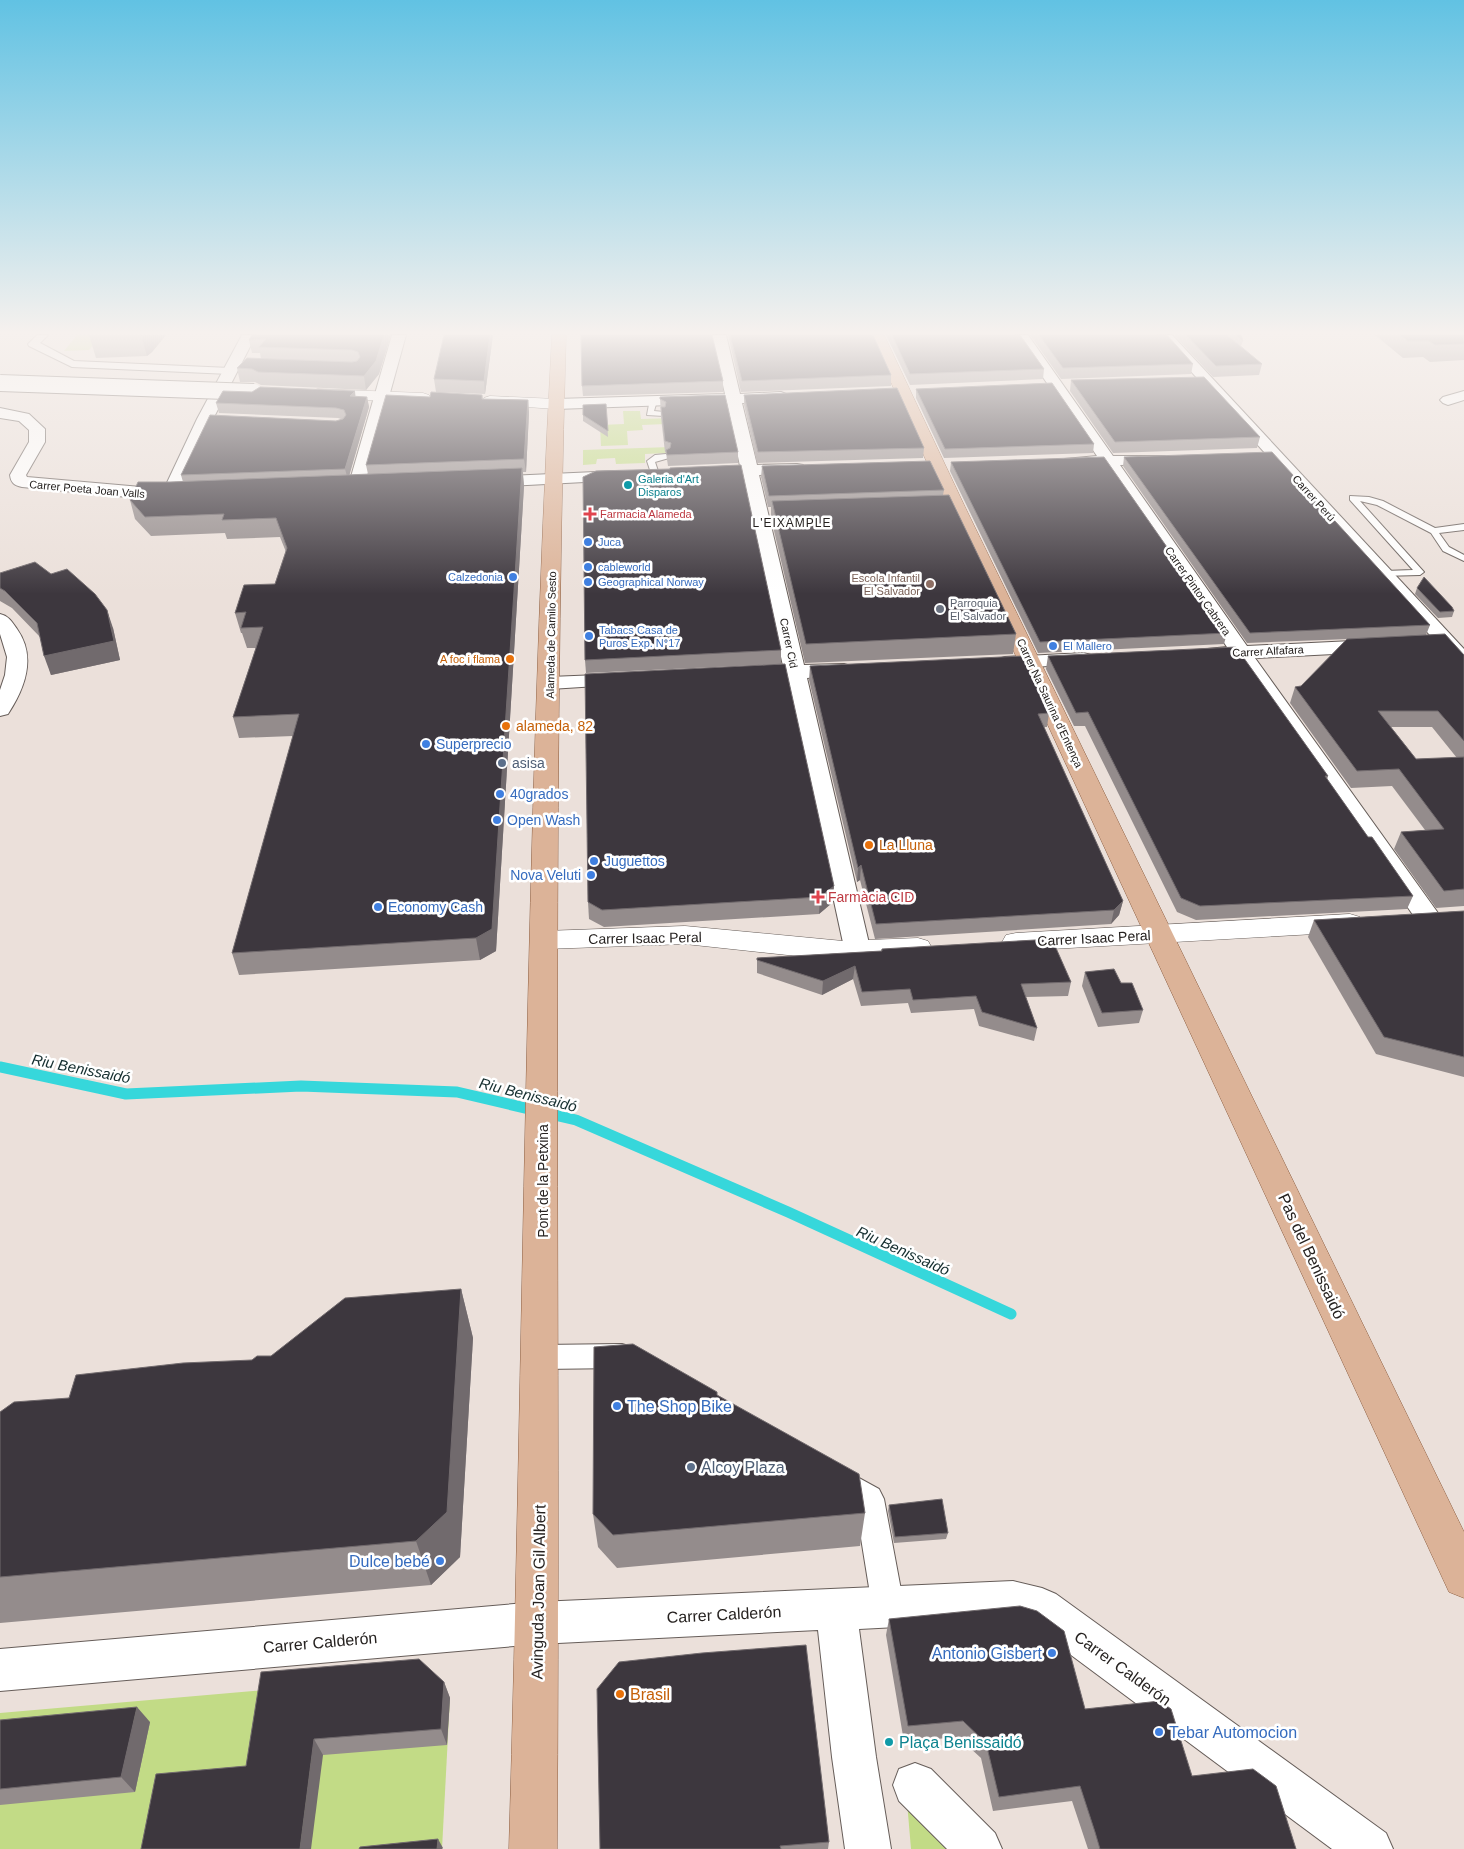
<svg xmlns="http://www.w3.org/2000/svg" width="1464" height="1849" font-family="Helvetica,sans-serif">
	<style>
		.green { fill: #c2db86 }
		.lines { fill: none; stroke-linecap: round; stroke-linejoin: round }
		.stream { stroke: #36d7db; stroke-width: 11 }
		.service-casing { stroke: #665d59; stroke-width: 2 }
		.pedestrian-casing { stroke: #665d59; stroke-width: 2 }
		.minor-casing { stroke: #665d59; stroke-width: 2 }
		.tertiary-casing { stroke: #665d59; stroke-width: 1 }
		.secondary-casing { stroke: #665d59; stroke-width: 1 }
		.primary-casing { stroke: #8d5f42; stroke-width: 1 }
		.service { fill: #fff; fill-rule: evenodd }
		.pedestrian { fill: #fff; fill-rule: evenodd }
		.minor { fill: #fff; fill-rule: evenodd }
		.tertiary { fill: #fff; fill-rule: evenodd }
		.secondary { fill: #fff; fill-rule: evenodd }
		.primary { fill: #dcb398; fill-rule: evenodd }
		.secondary-bridge-casing { stroke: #665d59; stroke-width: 18; stroke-linecap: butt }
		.secondary-bridge { stroke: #fff; stroke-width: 16 }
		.wall { fill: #948c8c; fill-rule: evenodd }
		.shaded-wall { fill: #716a6d }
		.building { fill: #3d373e; stroke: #716a6d }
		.culture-dot { fill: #0f9aa8; stroke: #fff; stroke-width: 2 }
		.health-dot { fill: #e0444e; stroke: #fff; stroke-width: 2 }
		.shop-dot { fill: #3f7fe0; stroke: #fff; stroke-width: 2 }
		.education-dot { fill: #8d6e63; stroke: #fff; stroke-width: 2 }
		.worship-dot { fill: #6b7280; stroke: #fff; stroke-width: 2 }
		.food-dot { fill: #e8710a; stroke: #fff; stroke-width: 2 }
		.service-dot { fill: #5c6f8a; stroke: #fff; stroke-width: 2 }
		.labels { text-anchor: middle; stroke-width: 5; stroke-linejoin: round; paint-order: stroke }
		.far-culture-label { font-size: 11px; fill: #0d838f; stroke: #fff; text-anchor: start }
		.far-street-label { font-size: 11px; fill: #262220; stroke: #fff }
		.far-health-label { font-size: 11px; fill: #be3a42; stroke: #fff; text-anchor: start }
		.far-shop-label { font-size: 11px; fill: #366cbe; stroke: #fff; text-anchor: start }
		.far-education-label { font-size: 11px; fill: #785e54; stroke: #fff; text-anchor: end }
		.far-worship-label { font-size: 11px; fill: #5b616d; stroke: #fff; text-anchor: start }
		.far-food-label { font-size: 11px; fill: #c56008; stroke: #fff; text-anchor: end }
		.far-neighbourhood-label { font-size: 12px; letter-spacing: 1px; fill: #262220; stroke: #fff }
		.food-label { font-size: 14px; fill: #c56008; stroke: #fff; text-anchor: start }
		.shop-label { font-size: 14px; fill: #366cbe; stroke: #fff; text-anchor: start }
		.service-label { font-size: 14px; fill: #4e5e75; stroke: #fff; text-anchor: start }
		.health-label { font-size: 14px; fill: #be3a42; stroke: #fff; text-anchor: start }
		.street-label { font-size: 14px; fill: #262220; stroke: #fff }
		.water-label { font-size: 15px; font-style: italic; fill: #152e2f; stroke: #fff }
		.near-street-label { font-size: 16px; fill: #262220; stroke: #fff }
		.near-shop-label { font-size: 16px; fill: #366cbe; stroke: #fff; text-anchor: start }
		.near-service-label { font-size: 16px; fill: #4e5e75; stroke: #fff; text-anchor: start }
		.near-food-label { font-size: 16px; fill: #c56008; stroke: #fff; text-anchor: start }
		.near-culture-label { font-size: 16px; fill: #0d838f; stroke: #fff; text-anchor: start }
	</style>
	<rect width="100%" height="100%" fill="#ebe0da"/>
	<g class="green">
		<path d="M77,335H101L89,350L64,351Z"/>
		<path d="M623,411H640L641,419L706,417L713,422L642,425L643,430L627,431L628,445L601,446L600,425L624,424Z"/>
		<path d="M729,445L713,451L645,454V463L616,464L615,458L597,459L596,464L583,465V450Z"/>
		<path d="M426,1676L450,1698L442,1849H0V1713Z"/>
		<path d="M907,1802L956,1849H911Z"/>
	</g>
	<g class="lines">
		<path class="stream" d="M0,1067L126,1094L301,1086L457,1092L576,1120L788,1212L1011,1314"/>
		<defs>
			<g id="service">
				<path d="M650,399L657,401L654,411L664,412V416L647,415Z"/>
				<path d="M666,454H669V458L655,462L659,474L652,476L647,461L655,455Z"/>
				<path d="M1350,496L1369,497L1383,501L1435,528L1464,524V530L1439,533L1449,547L1464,555V561L1443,551L1431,533L1377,505L1360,501L1424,572L1420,575L1381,576L1380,574L1384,571L1413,570L1350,500Z"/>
			</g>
			<g id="pedestrian">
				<path d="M37,335H48L40,343L74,361L230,368L236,371L230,374L72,367L29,346L28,344Z"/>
				<path d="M622,1344L632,1347L635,1356L632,1365L622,1368L541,1369L531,1366L527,1357L531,1348L541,1345Z"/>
				<path d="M839,1467L879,1489L884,1499L904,1606L899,1617L888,1622L877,1617L872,1606L856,1507L829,1491L824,1481L829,1471Z"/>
			</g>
			<g id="minor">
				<path d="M242,335H256L213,419L176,498L149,499L22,487C14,485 11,483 10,475L29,442V430L19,421L0,418V408L29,414L45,429V442L26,475L27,477L164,489L197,419Z"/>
				<path d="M392,335H406L364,487L362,491H350L348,487Z"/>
				<path d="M712,335H726L740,394L781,392L786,394L789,397L786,400L781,402L742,403L757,465L797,464L803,465L805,469L803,473L797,474L759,475L804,665L844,664L851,666L854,670L851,674L807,678L871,952L867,958L858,961L849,958L845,952L786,679L751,680L744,678L741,674L744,670L783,666L742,476L706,477L700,476L698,472L700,468L740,466L727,403L556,409L551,407L548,404L551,401L556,399L725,394Z"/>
				<path d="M1014,335H1028L1113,456H1165L1167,459L1165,462L1159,464L1120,465L1247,646L1373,640L1380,642L1383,646L1380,650L1373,652L1255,658L1438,913L1442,919L1438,925L1429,928L1420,925L1235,659L1205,660L1198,658L1195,654L1198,650L1227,647L1104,466L1065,465L1063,462L1065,459L1097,456Z"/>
				<path d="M1158,335H1172L1464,649V667L1457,665Z"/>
				<path d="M1464,391V400L1448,405L1443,403L1440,400L1443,397Z"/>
				<path d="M617,471L623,472L625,476L623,480L489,487L483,486L481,482L483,478L489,477Z"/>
				<path d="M0,614C9,616 12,622 17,629C37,657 25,688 8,714L0,716V690L5,675L7,657L0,634Z"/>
				<path d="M1084,653L1091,655L1094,659L1091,663L1005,669L998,667L995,663L998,659L1005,657Z"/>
				<path d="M622,674L629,676L633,680L629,684L550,689L543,687L539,683L543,679L550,677Z"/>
				<path d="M1013,1581L1042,1588L1056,1594L1386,1833L1393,1849H1332L1032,1626L1013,1621L859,1629L876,1757L891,1849H845L832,1757L818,1630L538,1644L0,1691V1649L538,1602Z"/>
				<path d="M915,1763L931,1769L995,1833L1002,1849H947L899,1801L893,1785L899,1769Z"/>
			</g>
			<g id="tertiary">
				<path d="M1350,914L1360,917L1364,923L1360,929L1350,932L1016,951L1006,949L1002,942L1006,935L1016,933Z"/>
				<path d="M685,926L843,941L918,938L928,941L932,948L928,955L918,958L843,961L685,944L545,949L535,947L531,940L535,933L545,931Z"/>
			</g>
			<g id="secondary">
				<path d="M318,389L423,393L429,395L431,398L429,401L423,403L312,397L310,394L312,391Z"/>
				<path d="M490,396L556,399L562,401L564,404L562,407L556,409L484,404L482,401L484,398Z"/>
			</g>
			<g id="primary">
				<path d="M552,335H566C551,839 561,1344 557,1849H509C524,1344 525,839 552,335Z"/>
				<path d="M870,335H884L965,507L1464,1532V1598L1449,1592L947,507Z"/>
			</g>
		</defs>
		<use href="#service" class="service-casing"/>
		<use href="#pedestrian" class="pedestrian-casing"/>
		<use href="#minor" class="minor-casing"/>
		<use href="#tertiary" class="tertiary-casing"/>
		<use href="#secondary" class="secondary-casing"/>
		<use href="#primary" class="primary-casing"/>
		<use href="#service" class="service"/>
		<use href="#pedestrian" class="pedestrian"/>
		<use href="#minor" class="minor"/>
		<use href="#tertiary" class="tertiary"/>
		<use href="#secondary" class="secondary"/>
		<use href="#primary" class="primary"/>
		<defs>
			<path id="secondary-bridge" d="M0,383L254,392"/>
		</defs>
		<use href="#secondary-bridge" class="secondary-bridge-casing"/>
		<use href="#secondary-bridge" class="secondary-bridge"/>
	</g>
	<g class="wall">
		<path d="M89,335H166L152,352L147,356L96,358Z"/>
		<path d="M252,335H391L379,374L366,390L261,385L255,382H240L237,368L261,359L260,353H252L249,340Z"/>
		<path d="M493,335L485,394L436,392L434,379Z"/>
		<path d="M728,335H873L891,375V386L741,392Z"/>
		<path d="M886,335H1020L1044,369L1043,379L910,385Z"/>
		<path d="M1030,335H1166L1193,364L1191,374L1061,379Z"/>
		<path d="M1174,335H1241L1243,341L1241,346L1262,364L1259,375L1213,377Z"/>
		<path d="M1375,335H1464V360L1430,362L1423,357L1403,358Z"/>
		<path d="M1071,380L1260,437L1257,448L1113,453L1070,391Z"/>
		<path d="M723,381V392L583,396L582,386Z"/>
		<path d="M916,389L1094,444L1093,453L944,458L916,398Z"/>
		<path d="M355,391V397H367L369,407L349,475L368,474L366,465L430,397L482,395L483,399L528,400L529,413L526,472H523L524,486L496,951L480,960L239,975L232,953L293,736L239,738L233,717L256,648H247L242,633H241L235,613L275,584L286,552L280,537L227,539L225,533L151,536L135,519L130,500L170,482H183L181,475L341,419L338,418L219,413L216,403L252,392Z"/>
		<path d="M744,395L924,448L923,458L757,463L744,405Z"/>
		<path d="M660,397L738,452V463L668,466L666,453L665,452L661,418Z"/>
		<path d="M606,404L608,437L583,421V405Z"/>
		<path d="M1124,457L1430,625L1426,635L1464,655V906L1436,908L1394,849L1401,832L1425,830L1392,786L1351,788L1290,703L1295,687L1301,686L1376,638L1247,643L1123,466ZM1391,727H1432L1457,758L1416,759Z"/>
		<path d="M951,462L1227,633L1224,644L1038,653L950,471Z"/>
		<path d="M762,466L944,490L943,495L1016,634L1013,654L805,663L771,518V507H768L761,477Z"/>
		<path d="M670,469L781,650V664L586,673L585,660Z"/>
		<path d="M0,573L51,574L113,628L120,660L51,675L40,637L12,608L0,601Z"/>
		<path d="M1417,588L1454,611L1452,617L1438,618L1415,594Z"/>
		<path d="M1048,656L1328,776L1327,780L1368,837L1413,896L1407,909L1196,920L1177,912L1085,726H1074L1046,669Z"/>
		<path d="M810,666L1049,713L1047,727H1044L1123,901L1119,915L1111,924L875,939L860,880L857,882L809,680Z"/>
		<path d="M834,886L832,903L819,914L604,927L589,919L588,902Z"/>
		<path d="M1464,911V1077L1376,1054L1308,937L1314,920Z"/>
		<path d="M882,949L1071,982L1068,996L1026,997L1037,1028L1034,1041L979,1026L974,1009L911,1013L908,1003L861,1006L853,979L822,995L757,973V958L881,951Z"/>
		<path d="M1085,972L1143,1010L1139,1023L1098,1027L1082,986Z"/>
		<path d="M461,1289L473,1338L460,1557L431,1585L0,1623V1412L271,1356Z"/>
		<path d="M717,1395L865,1513L860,1546L617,1568L598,1547L593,1514Z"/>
		<path d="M889,1505L948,1533L946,1539L894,1543L888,1511Z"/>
		<path d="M889,1619L1085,1709L1192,1776L1296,1849H1088L1072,1801L993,1811L981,1758L958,1737L904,1742L886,1635Z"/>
		<path d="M444,1682L450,1698L447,1745L323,1755L246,1766Z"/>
		<path d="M0,1720L150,1722L135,1792L0,1805Z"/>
		<path d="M829,1842L828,1849H600Z"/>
	</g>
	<g class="shaded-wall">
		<path d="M141,335H166L152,352L147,356Z"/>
		<path d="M384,335H391L379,374L366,390L364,376Z"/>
		<path d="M490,335H493L485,394L484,381Z"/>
		<path d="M355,391L356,402L350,396Z"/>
		<path d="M367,397L369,407L348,480L345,469Z"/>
		<path d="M528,400L529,413L526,472L524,459Z"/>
		<path d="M522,468L524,486L496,951L480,960L476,938Z"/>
		<path d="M107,610L113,628L120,660L51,675L44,656Z"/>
		<path d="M861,865L860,880L857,882L858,868Z"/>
		<path d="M834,886L832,903L819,914L820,897Z"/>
		<path d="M1123,901L1119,915L1111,924L1114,910Z"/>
		<path d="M855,966L853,979L822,995L823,981Z"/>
		<path d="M461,1289L473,1338L460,1557L431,1585L416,1541Z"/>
		<path d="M444,1682L450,1698L447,1745L441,1729Z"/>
		<path d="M137,1707L150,1722L135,1792L121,1777Z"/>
		<path d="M314,1739L323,1755L311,1849H300Z"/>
		<path d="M438,1839L443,1848L442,1849H437Z"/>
	</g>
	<g class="building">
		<path d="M252,335H384L376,361L364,376L258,372L252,369L237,368L247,358L352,362L357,361L360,357L358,352L352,350L259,347L266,339L249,340Z"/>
		<path d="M444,335H490L484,381L434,379Z"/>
		<path d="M581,335H712L723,381L582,386Z"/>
		<path d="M730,335H873L891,375L742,381Z"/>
		<path d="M892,335H1020L1044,369L910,374Z"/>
		<path d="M1039,335H1167L1193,364L1063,368Z"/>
		<path d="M1186,335H1227L1262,364L1216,366Z"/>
		<path d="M1236,335H1241L1243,341Z"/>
		<path d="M1400,335H1462L1464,336V344L1435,345L1429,341H1408Z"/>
		<path d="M1204,377L1260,437L1115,442L1071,380Z"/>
		<path d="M1052,383L1094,444L945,449L916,389Z"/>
		<path d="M260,387L355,391L350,396L367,397L345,469L181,475L210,415L336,421L343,419L346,415L344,410L336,408L216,403L223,391L252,392Z"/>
		<path d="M897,388L924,448L758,452L744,395Z"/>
		<path d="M431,392L482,395V399L528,400L524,459L366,465L386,395L430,397Z"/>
		<path d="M725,395L738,452L667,455L666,450L670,448L671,443L665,441L661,407H665L666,402L660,399V397Z"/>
		<path d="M606,404L608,431L583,415V405Z"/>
		<path d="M1272,452L1430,625L1250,633L1124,457Z"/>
		<path d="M1104,457L1227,633L1040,642L951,462Z"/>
		<path d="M930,461L944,490L769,496L762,466Z"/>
		<path d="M741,465L781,650L585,660L583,477L596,471L670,469V468Z"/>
		<path d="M522,468L492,929L476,938L232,953L299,714L233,717L263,627L241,628L246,612L235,613L244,585L275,584L287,548L276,518L222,520L224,514L145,517L130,500L138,482H170Z"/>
		<path d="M949,495L1016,634L806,644L772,501Z"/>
		<path d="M35,562L51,574L67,569L95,594L107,610L114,641L44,656L37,623L5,591L0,588V573Z"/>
		<path d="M1424,577L1452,607L1454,611L1440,612L1417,588Z"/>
		<path d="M1445,634L1464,655V741L1438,711H1378L1416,759L1464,757V889L1444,891L1401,832L1444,829L1399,769L1357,771L1295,687L1301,686L1347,639Z"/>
		<path d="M1236,647L1328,776H1325L1368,837H1372L1413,896L1200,906L1181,898L1088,712L1076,713L1048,656Z"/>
		<path d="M1023,656L1049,713L1038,714L1123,901L1114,910L876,924L861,865L858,868L810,666Z"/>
		<path d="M785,664L834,886L820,897L602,910L588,902L585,674Z"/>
		<path d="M1464,911V1057L1384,1037L1314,920Z"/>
		<path d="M1052,939L1071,982L1021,984L1037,1028L982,1012L976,996L913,1000L910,989L862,992L855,966L823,981L757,960V958L882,951V949Z"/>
		<path d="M1114,969L1121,983H1132L1143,1010L1102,1013L1085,972Z"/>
		<path d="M461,1289L447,1512L416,1541L0,1577V1412L14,1402L69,1398L76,1375L183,1363L252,1360L257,1356H271L345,1298Z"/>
		<path d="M633,1344L717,1392V1395L859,1474L865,1513L613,1535L593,1514L594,1347Z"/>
		<path d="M942,1499L948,1533L895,1537L889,1505Z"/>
		<path d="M1020,1606L1037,1611L1064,1631L1085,1709L1160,1701L1171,1709L1192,1776L1253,1769L1276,1786L1296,1849H1100L1095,1832L1080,1786L999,1797L986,1743L963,1721L908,1726L889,1619Z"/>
		<path d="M806,1645L829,1842L780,1846L781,1849H600L597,1689L619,1662L702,1653Z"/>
		<path d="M419,1659L444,1682L441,1729L314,1739L300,1849H141L156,1774L246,1766L261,1672Z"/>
		<path d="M137,1707L121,1777L0,1789V1720Z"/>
		<path d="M438,1839L437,1849H359L360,1847Z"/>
	</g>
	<linearGradient id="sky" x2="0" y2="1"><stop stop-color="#61c2e3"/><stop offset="0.56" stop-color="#f6f1ee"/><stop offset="1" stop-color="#f6f1ee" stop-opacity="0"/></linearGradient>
	<rect width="1464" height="594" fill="url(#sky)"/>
	<g class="culture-dot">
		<circle cx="628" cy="485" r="5"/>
		<circle cx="889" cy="1742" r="5"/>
	</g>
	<g class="health-dot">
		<path d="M587.5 506.5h5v5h5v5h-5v5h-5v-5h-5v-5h5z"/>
		<path d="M815.5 889.5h5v5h5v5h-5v5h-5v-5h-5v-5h5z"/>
	</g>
	<g class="shop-dot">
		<circle cx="588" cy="542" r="5"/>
		<circle cx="588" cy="567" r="5"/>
		<circle cx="513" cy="577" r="5"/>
		<circle cx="588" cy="582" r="5"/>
		<circle cx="589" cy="636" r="5"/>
		<circle cx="1053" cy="646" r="5"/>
		<circle cx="426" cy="744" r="5"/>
		<circle cx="500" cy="794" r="5"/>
		<circle cx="497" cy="820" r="5"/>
		<circle cx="594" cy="861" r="5"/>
		<circle cx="591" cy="875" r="5"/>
		<circle cx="378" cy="907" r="5"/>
		<circle cx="617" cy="1406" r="5"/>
		<circle cx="440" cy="1561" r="5"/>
		<circle cx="1052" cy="1653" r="5"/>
		<circle cx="1159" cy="1732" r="5"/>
	</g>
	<circle class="education-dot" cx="930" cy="584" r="5"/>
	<circle class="worship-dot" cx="940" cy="609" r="5"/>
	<g class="food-dot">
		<circle cx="510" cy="659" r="5"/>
		<circle cx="506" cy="726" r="5"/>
		<circle cx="869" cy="845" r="5"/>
		<circle cx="620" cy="1694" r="5"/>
	</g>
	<g class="service-dot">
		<circle cx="502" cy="763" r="5"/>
		<circle cx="691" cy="1467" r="5"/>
	</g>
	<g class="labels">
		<g class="far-culture-label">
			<text x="638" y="483">Galeria d'Art<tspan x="638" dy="13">Disparos</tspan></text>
		</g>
		<g class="far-street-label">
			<text transform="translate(87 489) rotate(5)" y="4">Carrer Poeta Joan Valls</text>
			<text transform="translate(1314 498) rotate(48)" y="4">Carrer Perú</text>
			<text transform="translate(1198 591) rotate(55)" y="4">Carrer Pintor Cabrera</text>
			<text transform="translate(551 635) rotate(-89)" y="4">Alameda de Camilo Sesto</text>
			<text transform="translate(789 643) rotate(78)" y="4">Carrer Cid</text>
			<text transform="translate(1268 651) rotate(-3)" y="4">Carrer Alfafara</text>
			<text transform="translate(1050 703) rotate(65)" y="4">Carrer Na Saurina d'Entença</text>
		</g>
		<g class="far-health-label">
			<text x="600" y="518">Farmacia Alameda</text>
		</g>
		<g class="far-shop-label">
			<text x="598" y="546">Juca</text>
			<text x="598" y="571">cableworld</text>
			<text x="503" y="581" text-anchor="end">Calzedonia</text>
			<text x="598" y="586">Geographical Norway</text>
			<text x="599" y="634">Tabacs Casa de<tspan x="599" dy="13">Puros Exp. N°17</tspan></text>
			<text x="1063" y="650">El Mallero</text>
		</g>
		<g class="far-education-label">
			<text x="920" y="582">Escola Infantil<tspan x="920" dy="13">El Salvador</tspan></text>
		</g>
		<g class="far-worship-label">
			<text x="950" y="607">Parroquia<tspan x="950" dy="13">El Salvador</tspan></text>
		</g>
		<g class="far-food-label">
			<text x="500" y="663">A foc i flama</text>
		</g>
		<g class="far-neighbourhood-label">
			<text x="792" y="527">L'EIXAMPLE</text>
		</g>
		<g class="food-label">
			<text x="516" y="731">alameda, 82</text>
			<text x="879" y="850">La Lluna</text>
		</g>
		<g class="shop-label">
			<text x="436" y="749">Superprecio</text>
			<text x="510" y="799">40grados</text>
			<text x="507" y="825">Open Wash</text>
			<text x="604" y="866">Juguettos</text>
			<text x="581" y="880" text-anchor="end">Nova Veluti</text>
			<text x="388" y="912">Economy Cash</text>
		</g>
		<g class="service-label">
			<text x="512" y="768">asisa</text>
		</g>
		<g class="health-label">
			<text x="828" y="902">Farmàcia CID</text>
		</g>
		<g class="street-label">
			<text transform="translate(645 938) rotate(-1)" y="5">Carrer Isaac Peral</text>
			<text transform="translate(1094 938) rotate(-3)" y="5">Carrer Isaac Peral</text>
			<text transform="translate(543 1181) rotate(-90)" y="5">Pont de la Petxina</text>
		</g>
		<g class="water-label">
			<text transform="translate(81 1069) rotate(11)" y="5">Riu Benissaidó</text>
			<text transform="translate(528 1095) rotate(14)" y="5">Riu Benissaidó</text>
			<text transform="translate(903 1251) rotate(24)" y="5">Riu Benissaidó</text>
		</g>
		<g class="near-street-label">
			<text transform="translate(1312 1256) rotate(65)" y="6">Pas del Benissaidó</text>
			<text transform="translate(538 1592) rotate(-89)" y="6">Avinguda Joan Gil Albert</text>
			<text transform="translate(724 1614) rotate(-3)" y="6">Carrer Calderón</text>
			<text transform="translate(320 1642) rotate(-5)" y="6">Carrer Calderón</text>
			<text transform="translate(1123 1668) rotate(36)" y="6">Carrer Calderón</text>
		</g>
		<g class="near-shop-label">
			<text x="627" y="1412">The Shop Bike</text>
			<text x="430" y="1567" text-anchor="end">Dulce bebé</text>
			<text x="1042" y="1659" text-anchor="end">Antonio Gisbert</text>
			<text x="1169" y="1738">Tebar Automocion</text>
		</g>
		<g class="near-service-label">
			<text x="701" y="1473">Alcoy Plaza</text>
		</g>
		<g class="near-food-label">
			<text x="630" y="1700">Brasil</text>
		</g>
		<g class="near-culture-label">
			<text x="899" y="1748">Plaça Benissaidó</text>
		</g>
	</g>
</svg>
